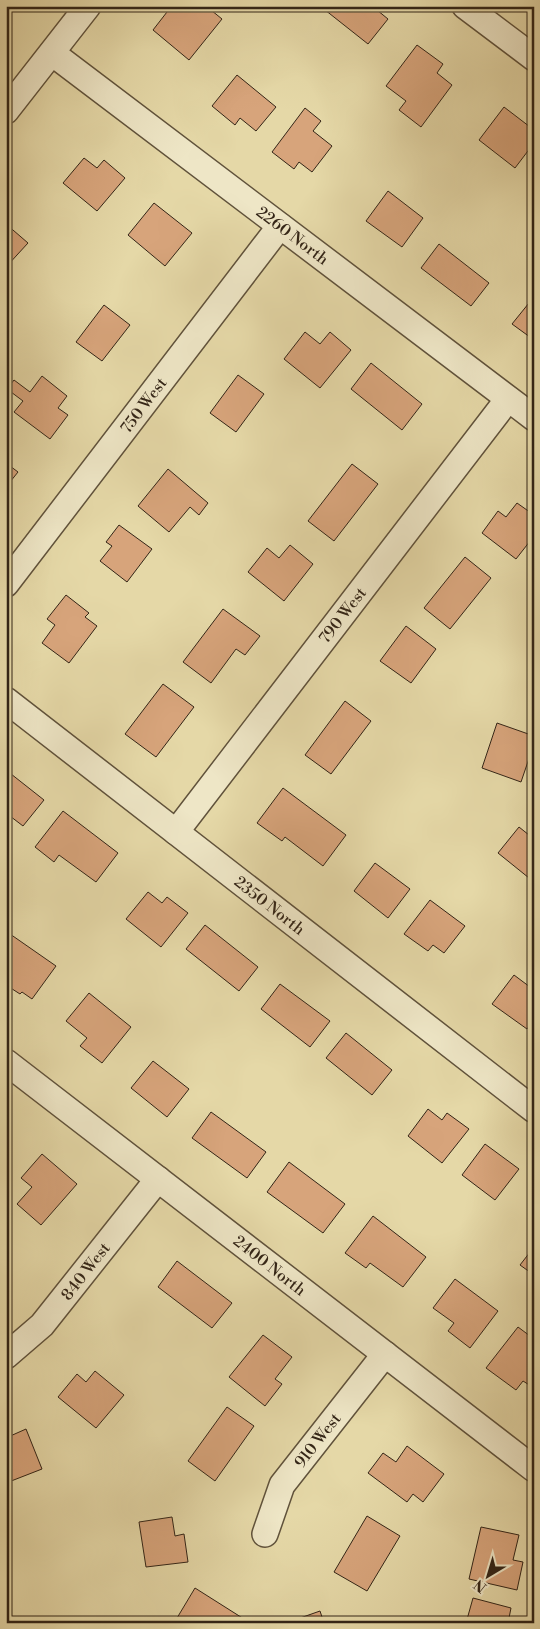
<svg xmlns="http://www.w3.org/2000/svg" width="540" height="1629" font-family="'Libre Bodoni',serif">
	<style>
		.building { fill: #d7a47b; stroke: #332517 }
		.lines { fill: none; stroke-linecap: round; stroke-linejoin: round }
		.street-casing { stroke: #60523b; stroke-width: 28 }
		.street { stroke: #eee6c6; stroke-width: 25 }
		.labels { text-anchor: middle; stroke-width: 4.5; stroke-linejoin: round; paint-order: stroke }
		.street-label { font-size: 16px; fill: #332517; stroke: #eee6c6 }
	</style>
	<rect width="100%" height="100%" fill="#e5d8a7"/>
	<filter id="stains"><feTurbulence type="fractalNoise" baseFrequency=".004" numOctaves="4"/><feColorMatrix values="0 0 0 0 .2 0 0 0 0 .09 0 0 0 0 .02 0 0 0 .5 -.17"/></filter>
	<radialGradient id="worn" r=".72"><stop offset=".6" stop-color="#630" stop-opacity="0"/><stop offset="1" stop-color="#630" stop-opacity=".3"/></radialGradient>
	<g class="building">
		<path d="M160,6H206L222,19L189,60L153,30L167,12Z"/>
		<path d="M320,6H372L388,19L368,44Z"/>
		<path d="M417,45L443,64L437,73L452,85L421,127L399,110L406,101L386,86Z"/>
		<path d="M237,75L276,107L256,131L240,118L235,125L212,106Z"/>
		<path d="M504,107L534,130V143L515,168L479,140Z"/>
		<path d="M305,108L321,121L313,131L332,146L312,172L299,162L294,169L272,152Z"/>
		<path d="M84,158L97,168L104,160L125,178L97,211L63,183Z"/>
		<path d="M388,191L423,218L402,247L366,221Z"/>
		<path d="M154,203L192,233L165,266L128,235Z"/>
		<path d="M6,224L28,243L6,267Z"/>
		<path d="M439,244L489,283L471,306L421,268Z"/>
		<path d="M533,298H534V340L512,324Z"/>
		<path d="M104,305L130,325L102,361L76,342Z"/>
		<path d="M305,332L320,344L330,332L351,350L320,388L284,359Z"/>
		<path d="M371,363L422,404L402,430L351,389Z"/>
		<path d="M238,375L264,394L236,432L210,413Z"/>
		<path d="M42,376L67,396L58,408L68,415L50,439L14,412L23,401L7,389L14,380L30,392Z"/>
		<path d="M6,463L18,472L6,487Z"/>
		<path d="M352,464L378,484L334,541L308,521Z"/>
		<path d="M168,469L208,503L199,515L190,507L169,532L138,506Z"/>
		<path d="M517,503L534,515V536L516,559L482,533L498,511L506,517Z"/>
		<path d="M119,525L152,549L127,582L100,561L112,546L106,542Z"/>
		<path d="M290,545L313,564L284,601L248,572L267,548L279,558Z"/>
		<path d="M465,557L491,578L450,629L424,608Z"/>
		<path d="M66,595L89,613L85,617L97,626L69,663L42,643L55,625L47,619Z"/>
		<path d="M223,609L260,636L245,655L236,649L211,683L183,662Z"/>
		<path d="M406,626L436,649L411,683L380,661Z"/>
		<path d="M163,684L194,707L156,757L125,734Z"/>
		<path d="M345,701L371,721L331,774L305,755Z"/>
		<path d="M497,723L534,736V744L521,782L482,768Z"/>
		<path d="M6,770L44,800L23,826L6,813Z"/>
		<path d="M283,788L346,835L323,866L285,837L282,841L257,823Z"/>
		<path d="M63,811L118,853L96,882L59,855L54,862L35,847Z"/>
		<path d="M519,827L534,839V882L498,853Z"/>
		<path d="M375,863L410,889L388,918L354,891Z"/>
		<path d="M148,892L162,903L167,897L188,913L161,947L126,919Z"/>
		<path d="M430,900L465,926L444,953L433,945L428,951L404,934Z"/>
		<path d="M205,925L258,967L239,991L186,949Z"/>
		<path d="M10,934L56,966L32,999L22,992L20,994L6,985V939Z"/>
		<path d="M514,975L534,990V1020L527,1029L492,1004Z"/>
		<path d="M280,984L330,1021L310,1047L261,1009Z"/>
		<path d="M89,993L131,1027L102,1063L80,1046L87,1038L66,1021Z"/>
		<path d="M346,1033L392,1070L372,1095L326,1058Z"/>
		<path d="M153,1061L189,1089L167,1117L131,1088Z"/>
		<path d="M428,1109L442,1120L447,1113L469,1129L442,1163L408,1136Z"/>
		<path d="M211,1112L266,1152L247,1178L192,1138Z"/>
		<path d="M485,1144L519,1169L495,1200L462,1175Z"/>
		<path d="M42,1154L77,1184L41,1225L17,1204L32,1187L21,1178Z"/>
		<path d="M289,1162L345,1204L323,1233L267,1192Z"/>
		<path d="M373,1216L426,1257L403,1287L370,1263L366,1268L345,1253Z"/>
		<path d="M534,1247V1275L520,1265Z"/>
		<path d="M177,1261L232,1303L212,1328L158,1287Z"/>
		<path d="M455,1279L498,1311L470,1348L448,1331L454,1323L433,1308Z"/>
		<path d="M518,1327L534,1339V1388L523,1381L516,1390L486,1368Z"/>
		<path d="M263,1335L292,1357L275,1379L282,1384L265,1406L229,1377Z"/>
		<path d="M95,1371L124,1395L96,1428L58,1397L77,1374L86,1382Z"/>
		<path d="M227,1407L254,1426L215,1481L188,1461Z"/>
		<path d="M26,1429L42,1469L6,1483V1433L8,1437Z"/>
		<path d="M407,1446L444,1474L423,1502L413,1494L407,1502L368,1473L383,1453L396,1462Z"/>
		<path d="M367,1516L400,1536L367,1591L334,1572Z"/>
		<path d="M172,1517L175,1536L184,1534L188,1562L146,1567L139,1522Z"/>
		<path d="M481,1527L519,1535L513,1560L523,1562L517,1590L469,1579Z"/>
		<path d="M195,1588L244,1619L241,1623H174Z"/>
		<path d="M473,1598L511,1608L508,1623H466Z"/>
		<path d="M320,1611L324,1623H286Z"/>
	</g>
	<g class="lines">
		<defs>
			<g id="street">
				<path d="M465,6L534,58"/>
				<path d="M52,53L534,418"/>
				<path d="M6,111L88,6"/>
				<path d="M6,584L280,226"/>
				<path d="M6,700L534,1110"/>
				<path d="M176,832L508,399"/>
				<path d="M6,1062L534,1469"/>
				<path d="M6,1356L42,1325L158,1179"/>
				<path d="M265,1534L282,1485L385,1354"/>
			</g>
		</defs>
		<use href="#street" class="street-casing"/>
		<use href="#street" class="street"/>
	</g>
	<g class="labels">
		<g class="street-label">
			<text transform="translate(293 235) rotate(37)" y="6">2260 North</text>
			<text transform="translate(143 405) rotate(-53)" y="6">750 West</text>
			<text transform="translate(342 615) rotate(-52)" y="6">790 West</text>
			<text transform="translate(270 905) rotate(38)" y="6">2350 North</text>
			<text transform="translate(270 1265) rotate(38)" y="6">2400 North</text>
			<text transform="translate(85 1271) rotate(-52)" y="6">840 West</text>
			<text transform="translate(317 1440) rotate(-52)" y="6">910 West</text>
		</g>
	</g>
	<rect width="540" height="1629" fill="none" stroke="#e5d8a7" stroke-width="25"/>
	<rect x="8" y="8" width="525" height="1614" fill="none" stroke="#332517" stroke-width="2.5"/>
	<rect x="12" y="12" width="515" height="1604" fill="none" stroke="#332517"/>
	<g transform="translate(488 1576) rotate(218)" stroke="#eee6c6" stroke-width="4" paint-order="stroke">
	<path d="M0-4L9 19L0 12L-9 19Z" fill="#332517"/>
	<text y="-8" font-size="14" font-weight="bold" text-anchor="middle" fill="#332517">N</text>
	</g>
	<rect width="100%" height="100%" filter="url(#stains)"/>
	<rect width="100%" height="100%" fill="url(#worn)"/>
</svg>
